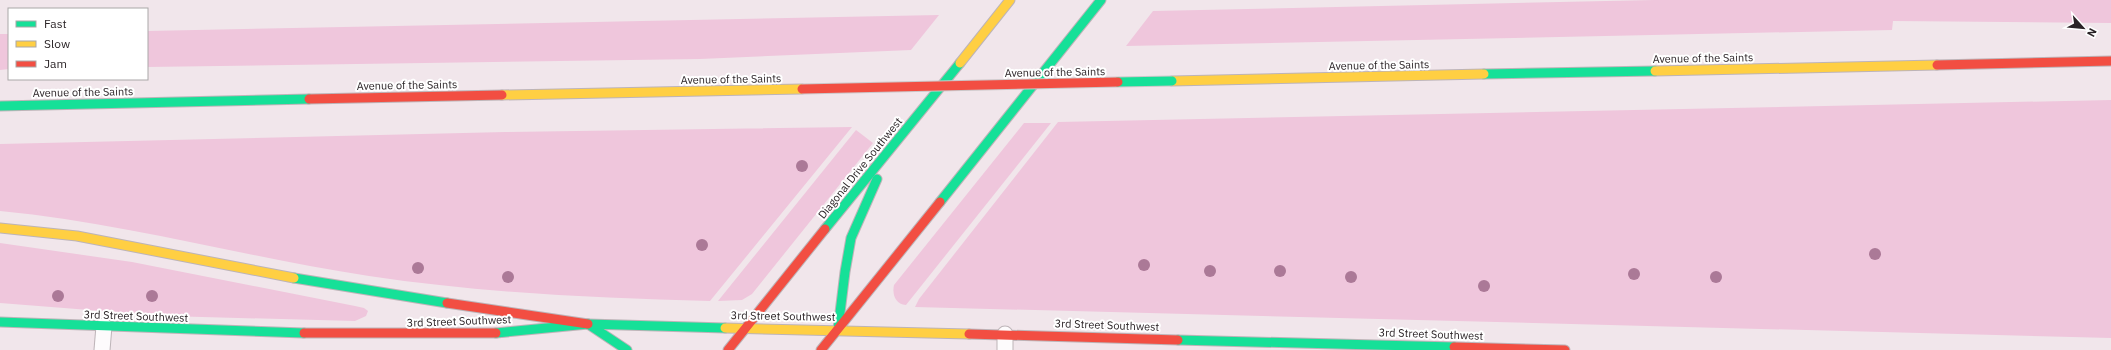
<svg xmlns="http://www.w3.org/2000/svg" width="2111" height="350" font-family="'IBM Plex Sans',sans-serif">
	<style>
		.green { fill: #efc6dc }
		.lines { fill: none; stroke-linecap: round; stroke-linejoin: round }
		.lane-casing { stroke: #bdb4b8; stroke-width: 17 }
		.fast-casing { stroke: #bdb4b8; stroke-width: 11 }
		.slow-casing { stroke: #bdb4b8; stroke-width: 11 }
		.jam-casing { stroke: #bdb4b8; stroke-width: 11 }
		.lane { stroke: #fdfbfc; stroke-width: 15 }
		.fast { stroke: #16e098; stroke-width: 9 }
		.slow { stroke: #ffcf43; stroke-width: 9 }
		.jam { stroke: #f24e42; stroke-width: 9 }
		.fast-bridge-casing { stroke: #cbc6c8; stroke-width: 11; stroke-linecap: butt }
		.jam-bridge-casing { stroke: #cbc6c8; stroke-width: 11; stroke-linecap: butt }
		.fast-bridge { stroke: #16e098; stroke-width: 9 }
		.jam-bridge { stroke: #f24e42; stroke-width: 9 }
		.tree { fill: #ab7997 }
		.labels { text-anchor: middle; stroke-width: 4; stroke-linejoin: round; paint-order: stroke }
		.street-label { font-size: 11px; fill: #2a2326; stroke: #fff }
	</style>
	<rect width="100%" height="100%" fill="#f1e6eb"/>
	<g class="green">
		<path d="M1654,0H2111V23L1893,21L1892,30L1126,46L1153,11Z"/>
		<path d="M939,15L911,50L700,59L147,67V31Z"/>
		<path d="M0,34H9V69L0,70Z"/>
		<path d="M2111,100V338L915,307L919,299L1058,122Z"/>
		<path d="M1024,123H1051L906,305C895,304 892,294 894,285Z"/>
		<path d="M852,127L710,301C596,298 482,293 369,276C245,257 125,223 0,211V144L505,132Z"/>
		<path d="M856,130L873,143L752,294L742,300L718,301Z"/>
		<path d="M0,243L132,262L355,306L364,308L368,311L366,316L355,321L166,316L0,303Z"/>
	</g>
	<g class="lines">
		<defs>
			<g id="lane">
				<path d="M102,350L104,326"/>
				<path d="M1005,350V334"/>
			</g>
			<g id="fast">
				<path d="M1484,74L1655,71"/>
				<path d="M0,106L309,99"/>
				<path d="M940,202L1101,0"/>
				<path d="M825,229L960,63"/>
				<path d="M294,278L447,303"/>
				<path d="M0,322L304,333"/>
				<path d="M588,324L627,350"/>
				<path d="M838,329L845,272L851,238L877,179"/>
				<path d="M496,333L588,324L725,328"/>
				<path d="M1178,340L1454,347"/>
			</g>
			<g id="slow">
				<path d="M960,63L1010,0"/>
				<path d="M1655,71L1937,65"/>
				<path d="M1172,81L1484,74"/>
				<path d="M502,95L802,89"/>
				<path d="M0,228L77,236L294,278"/>
				<path d="M725,328L969,334"/>
			</g>
			<g id="jam">
				<path d="M1937,65L2111,61"/>
				<path d="M309,99L502,95"/>
				<path d="M447,303L588,324"/>
				<path d="M304,333H496"/>
				<path d="M969,334L1178,340"/>
				<path d="M1454,347L1565,350"/>
				<path d="M728,350L825,229"/>
				<path d="M821,350L940,202"/>
			</g>
		</defs>
		<use href="#lane" class="lane-casing"/>
		<use href="#fast" class="fast-casing"/>
		<use href="#slow" class="slow-casing"/>
		<use href="#jam" class="jam-casing"/>
		<use href="#lane" class="lane"/>
		<use href="#fast" class="fast"/>
		<use href="#slow" class="slow"/>
		<use href="#jam" class="jam"/>
		<defs>
			<path id="fast-bridge" d="M1118,82L1172,81"/>
			<path id="jam-bridge" d="M802,89L1118,82"/>
		</defs>
		<use href="#fast-bridge" class="fast-bridge-casing"/>
		<use href="#jam-bridge" class="jam-bridge-casing"/>
		<use href="#fast-bridge" class="fast-bridge"/>
		<use href="#jam-bridge" class="jam-bridge"/>
	</g>
	<g class="tree">
		<circle cx="802" cy="166" r="6"/>
		<circle cx="702" cy="245" r="6"/>
		<circle cx="1875" cy="254" r="6"/>
		<circle cx="1144" cy="265" r="6"/>
		<circle cx="418" cy="268" r="6"/>
		<circle cx="1210" cy="271" r="6"/>
		<circle cx="1280" cy="271" r="6"/>
		<circle cx="1634" cy="274" r="6"/>
		<circle cx="508" cy="277" r="6"/>
		<circle cx="1351" cy="277" r="6"/>
		<circle cx="1716" cy="277" r="6"/>
		<circle cx="1484" cy="286" r="6"/>
		<circle cx="58" cy="296" r="6"/>
		<circle cx="152" cy="296" r="6"/>
	</g>
	<g class="labels">
		<g class="street-label">
			<text transform="translate(1703 58) rotate(-1)" y="4">Avenue of the Saints</text>
			<text transform="translate(1379 65) rotate(-1)" y="4">Avenue of the Saints</text>
			<text transform="translate(1055 72) rotate(-1)" y="4">Avenue of the Saints</text>
			<text transform="translate(731 79) rotate(-1)" y="4">Avenue of the Saints</text>
			<text transform="translate(407 85) rotate(-1)" y="4">Avenue of the Saints</text>
			<text transform="translate(83 92) rotate(-1)" y="4">Avenue of the Saints</text>
			<text transform="translate(860 168) rotate(-51)" y="4">Diagonal Drive Southwest</text>
			<text transform="translate(136 316) rotate(2)" y="4">3rd Street Southwest</text>
			<text transform="translate(783 316) rotate(1)" y="4">3rd Street Southwest</text>
			<text transform="translate(459 321) rotate(-2)" y="4">3rd Street Southwest</text>
			<text transform="translate(1107 325) rotate(2)" y="4">3rd Street Southwest</text>
			<text transform="translate(1431 334) rotate(2)" y="4">3rd Street Southwest</text>
		</g>
	</g>
	<rect x="8" y="8" width="140" height="72" fill="#ffffff" stroke="#aaa7a8"/>
	<rect x="16" y="21" width="20" height="6" fill="#16e098" stroke="#aaa7a8"/>
	<text x="44" y="28" font-size="12" fill="#2a2326">Fast</text>
	<rect x="16" y="41" width="20" height="6" fill="#ffcf43" stroke="#aaa7a8"/>
	<text x="44" y="48" font-size="12" fill="#2a2326">Slow</text>
	<rect x="16" y="61" width="20" height="6" fill="#f24e42" stroke="#aaa7a8"/>
	<text x="44" y="68" font-size="12" fill="#2a2326">Jam</text>
	<g transform="translate(2083 28) rotate(117)" stroke="#ffffff" stroke-width="3" paint-order="stroke">
	<path d="M0-3L7 15L0 10L-7 15Z" fill="#2a2326"/>
	<text y="-6" font-size="11" font-weight="bold" text-anchor="middle" fill="#2a2326">N</text>
	</g>
</svg>
